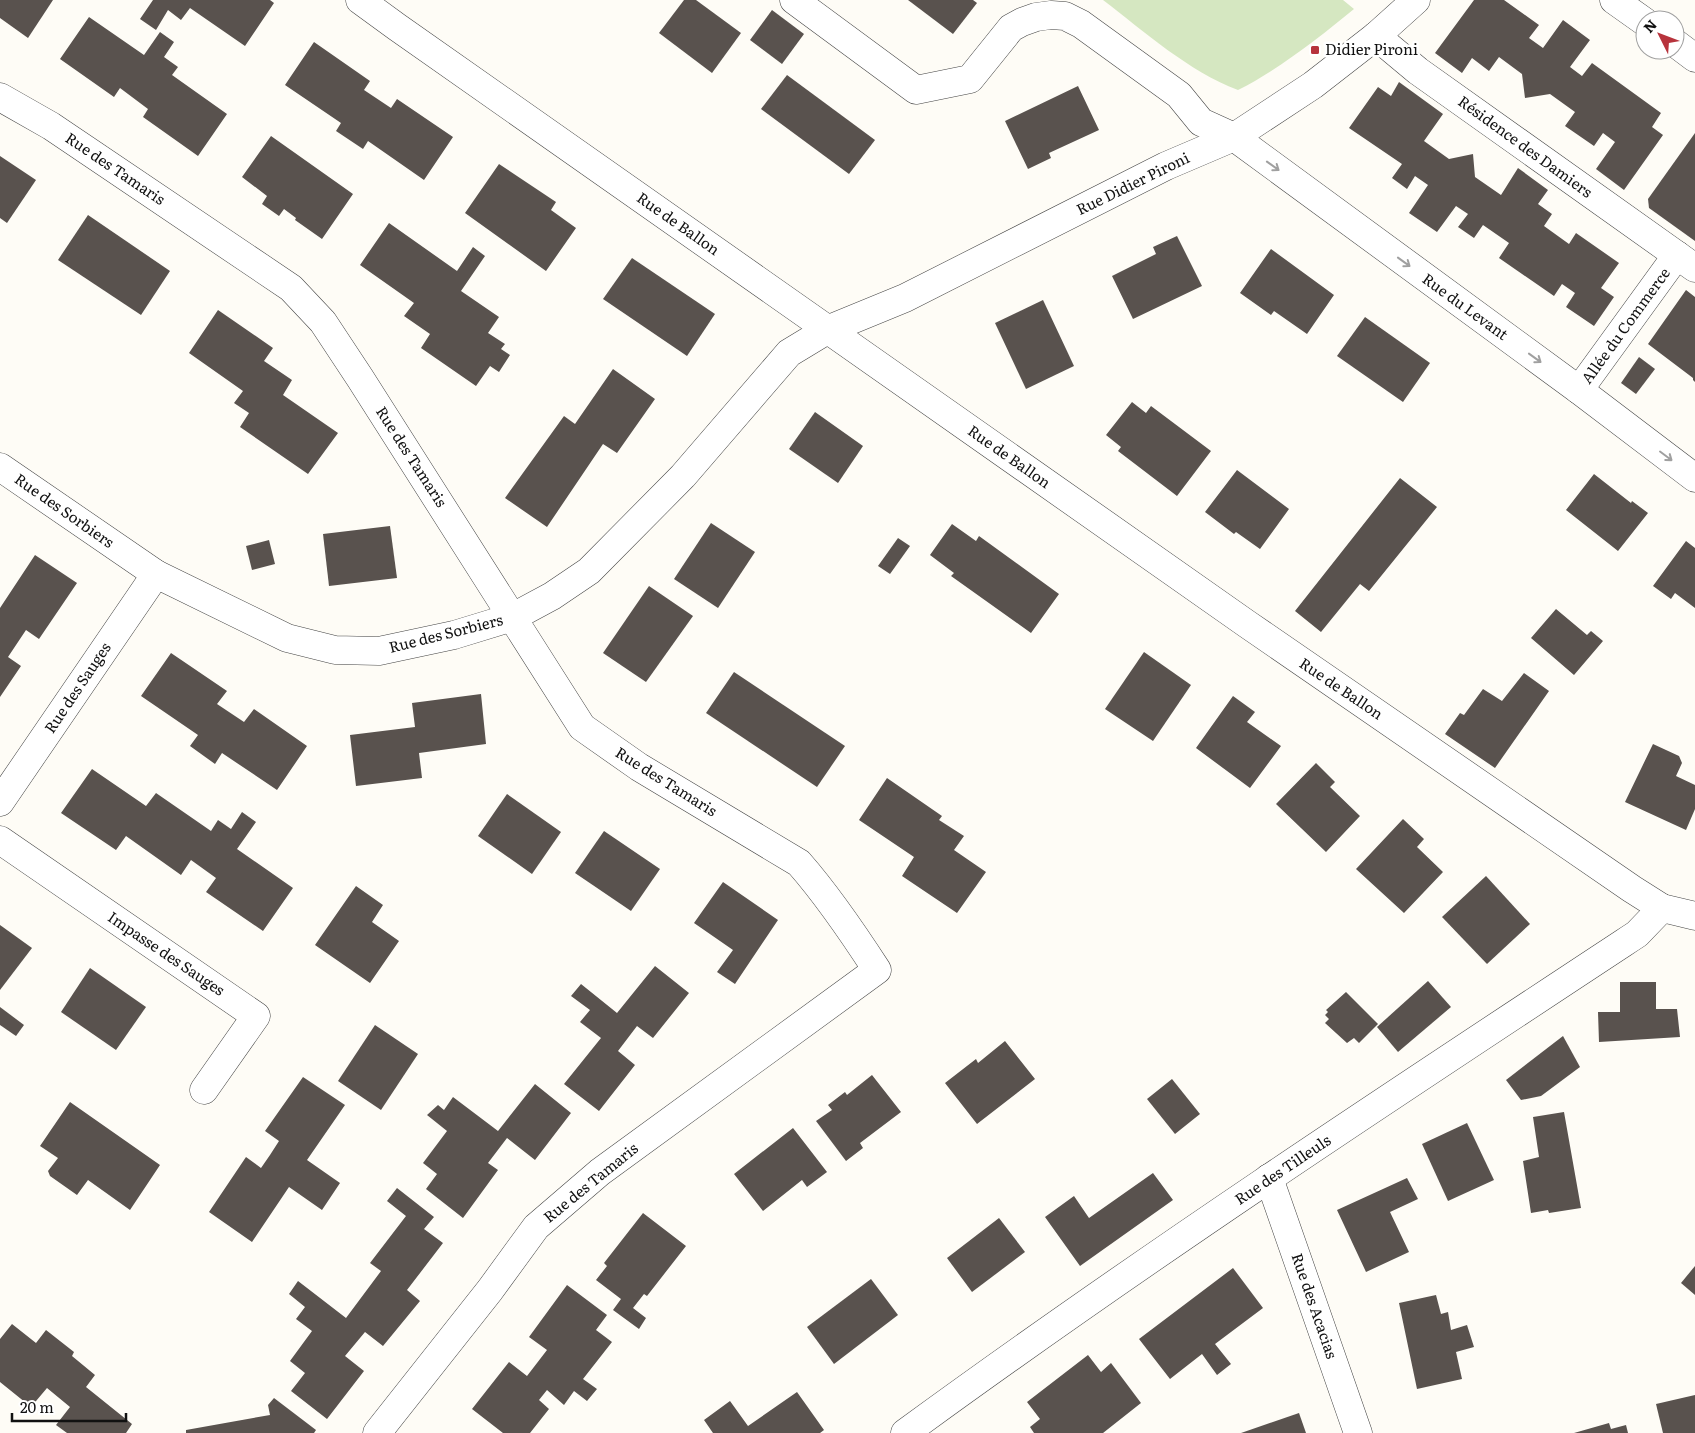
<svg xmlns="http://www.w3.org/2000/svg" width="1695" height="1433" font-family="Literata,serif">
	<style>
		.green { fill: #d5e7c1 }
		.building { fill: #59524e }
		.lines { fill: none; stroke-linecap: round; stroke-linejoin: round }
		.minor-casing { stroke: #444; stroke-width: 29 }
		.minor { stroke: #fff; stroke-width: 28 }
		.oneway { stroke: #a0a0a0 }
		.poi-dot { fill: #b7333c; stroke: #fff; stroke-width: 2 }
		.labels { text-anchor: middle; stroke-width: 5; stroke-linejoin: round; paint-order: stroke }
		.poi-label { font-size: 15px; fill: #111; stroke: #fff; text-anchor: start }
		.street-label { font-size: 15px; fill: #111; stroke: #fff }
	</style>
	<rect width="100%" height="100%" fill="#fefcf6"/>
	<path class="green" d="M1103,0H1343L1354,9C1320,37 1278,70 1238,90C1188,71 1145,32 1103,0Z"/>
	<g class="building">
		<path d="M0,0H53L28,38L0,18Z"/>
		<path d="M153,0H270L274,3L245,46L190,8L181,20L168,10L156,30L140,19Z"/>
		<path d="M684,0H696L741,33L712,73L659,33Z"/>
		<path d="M908,0H973L977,3L953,34Z"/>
		<path d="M1474,0H1504L1539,25L1529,38L1543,48L1563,20L1590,40L1570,67L1582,76L1592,63L1661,113L1652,127L1663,135L1624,190L1596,169L1615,142L1603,133L1594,146L1565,126L1575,112L1550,94L1525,98L1522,74L1499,57L1489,71L1472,58L1462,73L1435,53Z"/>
		<path d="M772,10L804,34L782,64L750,40Z"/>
		<path d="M89,17L144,55L160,32L174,42L164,57L178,67L172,75L227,114L198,156L143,117L148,109L120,88L114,97L60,59Z"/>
		<path d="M314,42L370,81L364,90L391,108L397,99L453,137L424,180L368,141L363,149L336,131L341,123L285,85Z"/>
		<path d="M787,75L875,140L849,174L761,109Z"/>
		<path d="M1399,82L1443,114L1424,141L1449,159L1473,154L1475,177L1501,195L1518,168L1548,190L1538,204L1552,214L1544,226L1569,244L1576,233L1619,263L1601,288L1614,297L1594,326L1566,307L1575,293L1562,284L1554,296L1499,258L1509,243L1483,225L1474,238L1458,227L1468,214L1456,206L1437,232L1409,213L1428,185L1415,176L1407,189L1392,178L1402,164L1349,128L1378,87L1391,96Z"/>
		<path d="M1078,86L1099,130L1049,153L1051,158L1028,169L1005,121Z"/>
		<path d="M1695,133V241L1649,208L1648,199Z"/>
		<path d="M271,136L353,194L322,239L295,220L296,218L284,209L279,216L262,204L267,196L242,177Z"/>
		<path d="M0,156L36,180L7,223L0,218Z"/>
		<path d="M499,164L556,202L551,210L576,228L546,271L465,213Z"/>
		<path d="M88,215L170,271L141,315L58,260Z"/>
		<path d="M389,223L457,271L473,247L485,256L461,291L499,317L488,333L505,344L501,349L510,355L499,372L490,366L476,386L421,348L430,334L404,316L414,303L360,265Z"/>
		<path d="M1177,236L1202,286L1133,319L1112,276L1156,254L1153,247Z"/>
		<path d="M1271,249L1334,295L1307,334L1274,311L1271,315L1240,293Z"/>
		<path d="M632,258L715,314L687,356L603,299Z"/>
		<path d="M1686,290L1695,297V382L1693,380V378L1648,344Z"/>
		<path d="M1043,300L1074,366L1026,389L995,323Z"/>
		<path d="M218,310L273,348L264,361L292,380L283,395L338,433L308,474L240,427L249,413L234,403L243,391L189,353Z"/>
		<path d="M1365,317L1430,363L1403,402L1337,356Z"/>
		<path d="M1639,357L1655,369L1636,394L1621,383Z"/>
		<path d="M613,369L655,399L617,453L603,444L547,527L505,498L564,416L575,424Z"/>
		<path d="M1132,402L1146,413L1151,406L1211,451L1177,496L1118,451L1121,447L1106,435Z"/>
		<path d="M815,412L863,446L838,483L789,449Z"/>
		<path d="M1237,470L1289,509L1260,549L1236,532L1234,534L1205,512Z"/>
		<path d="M1594,474L1631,503L1632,501L1648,513L1618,551L1566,510Z"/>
		<path d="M1400,478L1437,507L1369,591L1360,584L1321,632L1295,611Z"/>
		<path d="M711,523L755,552L718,608L674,579Z"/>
		<path d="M952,524L976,541L979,536L1059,594L1031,633L951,576L954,573L930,555Z"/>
		<path d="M390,526L397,578L329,586L323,534Z"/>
		<path d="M898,538L910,546L890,574L878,566Z"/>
		<path d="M269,540L275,564L252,570L246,546Z"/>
		<path d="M1686,541L1695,548V608L1675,593L1671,599L1653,586Z"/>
		<path d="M35,555L77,583L39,639L26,630L8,657L21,666L0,697V608Z"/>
		<path d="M649,586L693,616L646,682L603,653Z"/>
		<path d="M1556,609L1587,635L1591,631L1603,641L1574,675L1531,638Z"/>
		<path d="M1144,652L1191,685L1153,741L1105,709Z"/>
		<path d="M171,653L227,691L217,704L244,722L254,709L307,746L277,790L222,753L215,764L190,746L198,735L141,696Z"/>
		<path d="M734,672L845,746L817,787L706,713Z"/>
		<path d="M1524,673L1549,691L1495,768L1445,734L1460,713L1464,715L1483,689L1502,701Z"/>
		<path d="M481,694L486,744L419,753L422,778L356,786L350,735L415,727L412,703Z"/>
		<path d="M1233,696L1255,712L1247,722L1281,746L1250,788L1196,748Z"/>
		<path d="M1653,744L1679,756L1682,763L1676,776L1695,785V809L1686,830L1625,802Z"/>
		<path d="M1316,763L1335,782L1330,787L1360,816L1326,852L1276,804Z"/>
		<path d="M92,769L146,806L156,793L211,831L218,820L231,829L242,812L256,822L237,849L293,888L263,931L206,892L216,878L191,860L181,875L126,836L116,850L61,813Z"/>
		<path d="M887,778L942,816L939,820L964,836L954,850L986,872L957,913L902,876L914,857L859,820Z"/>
		<path d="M507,794L561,832L532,874L478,836Z"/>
		<path d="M1403,819L1424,839L1417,847L1443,872L1404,913L1356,869Z"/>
		<path d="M604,831L660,869L631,911L575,873Z"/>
		<path d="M1486,876L1530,924L1487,964L1442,917Z"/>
		<path d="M723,882L778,920L735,984L717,972L733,950L694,923Z"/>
		<path d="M356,886L383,905L372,922L399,941L370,983L315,945Z"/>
		<path d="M0,925L32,948L0,990Z"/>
		<path d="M655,966L689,993L653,1038L637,1026L618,1051L635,1065L599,1111L564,1084L601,1038L580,1022L590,1010L571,996L581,984L617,1013Z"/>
		<path d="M90,968L146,1007L116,1050L61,1012Z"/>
		<path d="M1428,981L1451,1007L1398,1052L1377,1027Z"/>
		<path d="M1620,982H1656V1009H1677L1680,1037L1599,1042L1598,1012H1620Z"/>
		<path d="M1346,992L1378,1024L1359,1043L1354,1038L1347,1043L1325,1023L1329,1019L1325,1015L1328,1012L1326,1010Z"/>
		<path d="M0,1007L24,1025L16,1036L0,1025Z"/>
		<path d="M375,1025L418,1054L381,1110L338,1081Z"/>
		<path d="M1563,1036L1580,1067L1541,1096L1521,1100L1506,1080Z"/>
		<path d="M1005,1041L1035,1079L977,1124L945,1083L976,1059L978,1063Z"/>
		<path d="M872,1075L901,1112L860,1143L863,1148L846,1161L816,1121L832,1110L828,1105L845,1092L847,1095Z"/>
		<path d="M303,1077L345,1105L307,1160L340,1183L322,1210L289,1187L252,1242L209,1212L246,1157L261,1168L270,1155L279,1141L265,1131Z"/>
		<path d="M1172,1079L1200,1114L1175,1134L1147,1099Z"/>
		<path d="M535,1084L571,1113L535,1160L507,1138L488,1163L498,1170L463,1218L426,1189L437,1174L423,1163L447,1131L427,1115L438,1105L444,1110L453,1097L498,1131Z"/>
		<path d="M70,1102L160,1165L130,1210L88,1180L77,1195L50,1176L48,1171L58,1158L40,1146Z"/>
		<path d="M1564,1112L1581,1208L1549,1213L1548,1210L1531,1213L1523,1161L1539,1157L1533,1117Z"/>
		<path d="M1467,1123L1494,1180L1448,1201L1422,1144Z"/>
		<path d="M793,1128L827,1172L807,1187L802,1180L763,1211L734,1174Z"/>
		<path d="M1153,1173L1173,1200L1080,1266L1045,1217L1074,1196L1089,1218Z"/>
		<path d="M1407,1178L1418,1199L1390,1212L1409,1252L1366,1272L1337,1210Z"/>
		<path d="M397,1188L434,1217L424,1229L443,1243L407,1290L420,1301L383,1346L365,1332L345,1356L364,1371L327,1419L291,1391L305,1373L290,1361L312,1331L296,1319L305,1307L289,1294L298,1281L346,1318L381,1271L370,1263L406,1216L387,1201Z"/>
		<path d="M643,1213L686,1246L647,1296L644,1294L633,1308L646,1318L639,1329L613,1310L621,1299L596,1280L607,1266L604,1263Z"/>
		<path d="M999,1218L1025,1252L972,1292L947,1258Z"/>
		<path d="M1695,1266V1295L1681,1283Z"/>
		<path d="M1233,1268L1263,1308L1215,1344L1231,1364L1217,1375L1202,1354L1170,1379L1139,1339Z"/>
		<path d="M871,1279L898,1315L834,1364L807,1327Z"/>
		<path d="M567,1285L607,1315L596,1330L612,1342L583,1379L597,1389L587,1401L574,1391L564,1405L547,1390L539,1400L549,1409L530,1433H503L472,1409L509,1362L527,1376L547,1350L529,1337Z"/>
		<path d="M1436,1295L1441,1314L1448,1312L1451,1330L1467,1325L1474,1347L1456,1352L1462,1379L1417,1389L1399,1303Z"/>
		<path d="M12,1324L36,1343L46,1330L74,1352L72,1356L95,1375L86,1387L132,1424L126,1433H67L56,1425L70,1407L47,1388L31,1407L0,1382V1339Z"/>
		<path d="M1088,1355L1101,1372L1111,1363L1141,1403L1103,1433H1034L1030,1427L1040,1419L1027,1402Z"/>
		<path d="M797,1392L824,1430L820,1433H713L704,1420L730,1401L748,1426Z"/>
		<path d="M1695,1395V1433H1663L1656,1404Z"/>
		<path d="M274,1398L316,1430L314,1433H186V1430L270,1415L268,1405Z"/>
		<path d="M1299,1413L1306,1433H1241Z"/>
		<path d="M1609,1423L1611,1429L1626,1425L1628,1433H1574Z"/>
	</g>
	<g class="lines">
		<defs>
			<g id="minor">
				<path d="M360,0L397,27L1247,624L1632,889L1662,908L1695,916"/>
				<path d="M794,0L916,90L970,79L1011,28L1022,22L1036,17L1051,15L1065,16L1081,24L1179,95L1201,122L1234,137L1579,390L1695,478"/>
				<path d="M1614,0L1645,22"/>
				<path d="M1376,36L1418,71L1695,268"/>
				<path d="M1675,43L1695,58"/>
				<path d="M0,97L51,126L291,288L323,322L360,378L582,727L639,767L799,863C828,896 853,933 877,970L600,1172L536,1227L490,1290L377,1433"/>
				<path d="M1579,390L1677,255"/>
				<path d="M0,467L156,574L287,638L335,650L379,651L454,635L513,617L552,596L589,571L683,476L789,353L827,330L905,298L1166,166L1234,137L1313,85L1376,36L1416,0"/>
				<path d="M0,802L156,574"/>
				<path d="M0,840L256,1016L204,1090"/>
				<path d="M1269,1178L1358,1433"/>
				<path d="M905,1433C1143,1259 1391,1096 1637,934L1662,908"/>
			</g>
		</defs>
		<use href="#minor" class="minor-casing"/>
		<use href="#minor" class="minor"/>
	</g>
	<defs><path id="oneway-shaft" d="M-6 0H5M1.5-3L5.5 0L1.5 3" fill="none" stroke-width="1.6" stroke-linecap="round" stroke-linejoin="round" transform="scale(1.25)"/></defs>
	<g class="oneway">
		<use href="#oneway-shaft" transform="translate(1273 166) rotate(36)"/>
		<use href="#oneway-shaft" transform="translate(1404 262) rotate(36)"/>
		<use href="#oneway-shaft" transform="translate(1535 358) rotate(36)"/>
		<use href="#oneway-shaft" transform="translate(1666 456) rotate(37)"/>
	</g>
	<rect class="poi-dot" x="1310" y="45" width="10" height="10" rx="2.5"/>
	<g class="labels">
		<g class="poi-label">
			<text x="1325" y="55">Didier Pironi</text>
		</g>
		<g class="street-label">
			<text transform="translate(1525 147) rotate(36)" y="5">Résidence des Damiers</text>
			<text transform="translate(115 169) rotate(34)" y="5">Rue des Tamaris</text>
			<text transform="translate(1133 184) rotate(-26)" y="5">Rue Didier Pironi</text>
			<text transform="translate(678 224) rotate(35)" y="5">Rue de Ballon</text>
			<text transform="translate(1465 307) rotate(36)" y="5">Rue du Levant</text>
			<text transform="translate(1626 326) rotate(-54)" y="5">Allée du Commerce</text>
			<text transform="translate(411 457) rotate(57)" y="5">Rue des Tamaris</text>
			<text transform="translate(1009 457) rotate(35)" y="5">Rue de Ballon</text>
			<text transform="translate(64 511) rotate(35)" y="5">Rue des Sorbiers</text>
			<text transform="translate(446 634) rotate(-14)" y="5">Rue des Sorbiers</text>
			<text transform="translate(78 688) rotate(-56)" y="5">Rue des Sauges</text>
			<text transform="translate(1341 689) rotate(34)" y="5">Rue de Ballon</text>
			<text transform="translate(666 782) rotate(32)" y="5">Rue des Tamaris</text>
			<text transform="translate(166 954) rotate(34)" y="5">Impasse des Sauges</text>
			<text transform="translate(1283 1170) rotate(-34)" y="5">Rue des Tilleuls</text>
			<text transform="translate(591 1183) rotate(-39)" y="5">Rue des Tamaris</text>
			<text transform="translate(1314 1306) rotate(71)" y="5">Rue des Acacias</text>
		</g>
	</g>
	<g transform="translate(1660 35) rotate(312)"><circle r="24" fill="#ffffff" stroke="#a0a0a0"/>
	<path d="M0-4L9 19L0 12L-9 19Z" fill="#b7333c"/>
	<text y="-8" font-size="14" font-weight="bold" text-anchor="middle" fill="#111111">N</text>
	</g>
	<path d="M12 1413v8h114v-8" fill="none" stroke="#111111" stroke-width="2.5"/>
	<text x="20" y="1413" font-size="15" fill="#111111" stroke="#ffffff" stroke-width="4" paint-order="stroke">20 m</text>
</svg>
